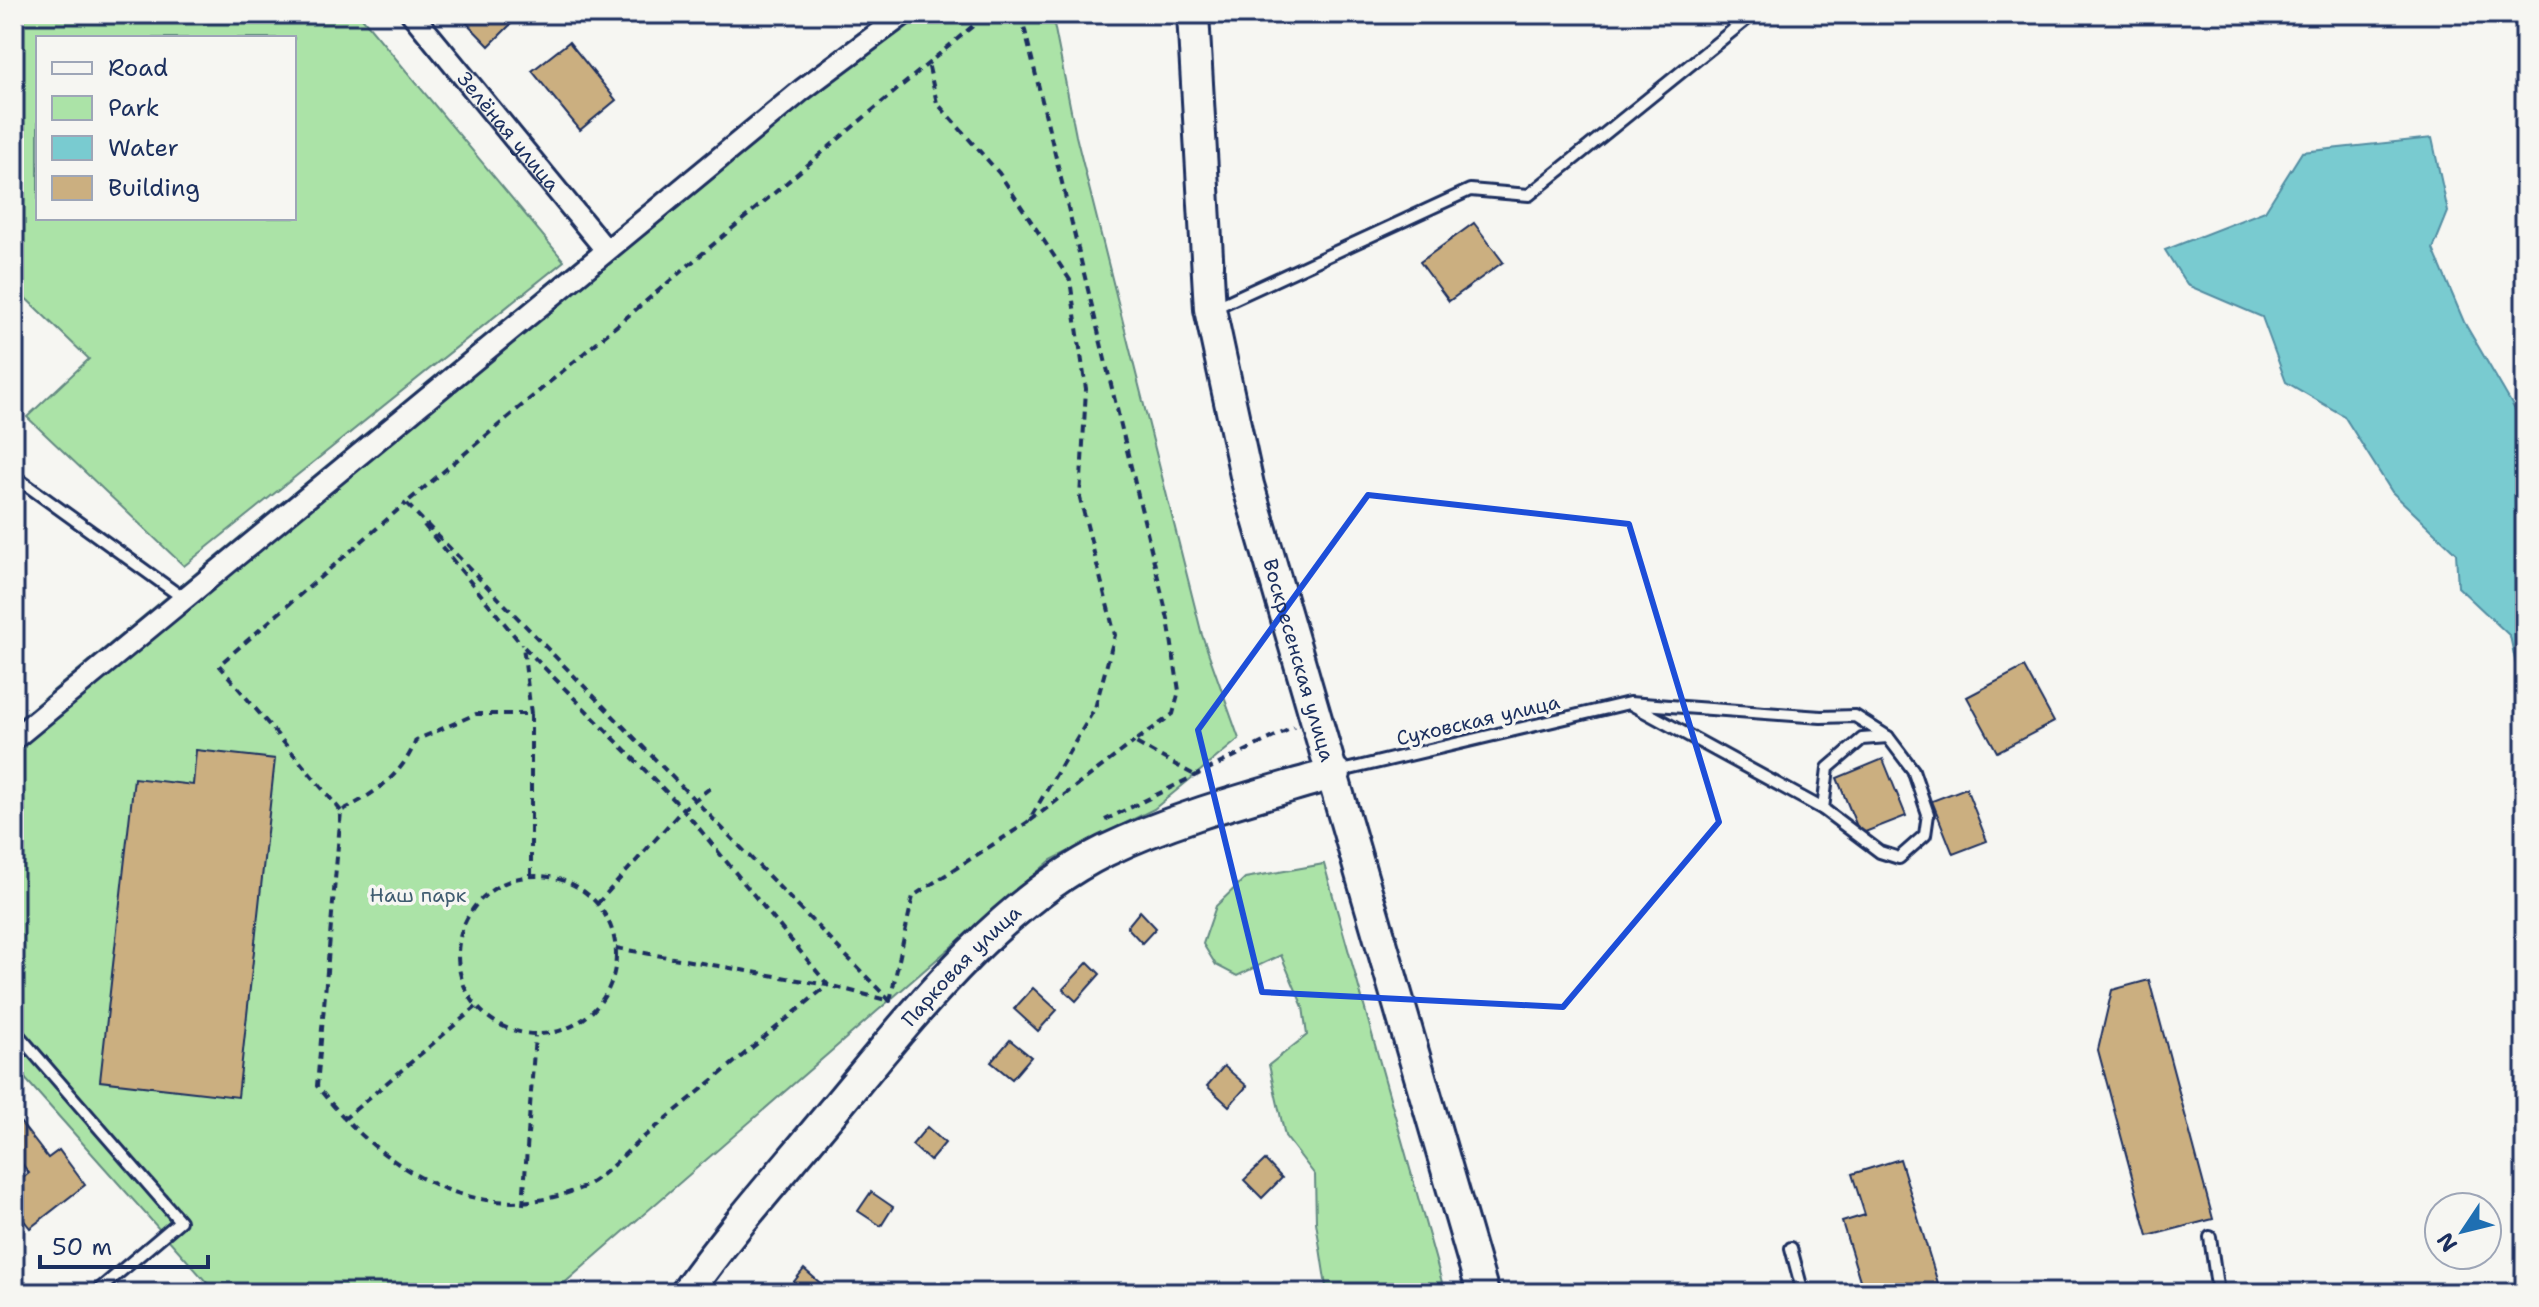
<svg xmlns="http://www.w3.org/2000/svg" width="2539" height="1307" font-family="'Shantell Sans',sans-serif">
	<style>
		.green { fill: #abe3a7; stroke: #638982; stroke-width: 2; fill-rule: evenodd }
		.water { fill: #79cbd0; stroke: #538da2; stroke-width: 2 }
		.building { fill: #cbaf80; stroke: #1b2f5e; stroke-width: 2 }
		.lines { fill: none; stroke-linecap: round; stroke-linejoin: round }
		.lane-casing { stroke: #1b2f5e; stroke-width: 16 }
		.street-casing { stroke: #1b2f5e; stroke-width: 26 }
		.secondary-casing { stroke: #1b2f5e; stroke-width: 36 }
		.path { stroke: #1b2f5e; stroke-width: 4; stroke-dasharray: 8 6; stroke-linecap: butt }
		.lane { stroke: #f6f6f2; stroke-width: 10 }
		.street { stroke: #f6f6f2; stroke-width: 20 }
		.secondary { stroke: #f6f6f2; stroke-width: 30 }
		.marked { fill: none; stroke: #1d4ed8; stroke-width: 6; stroke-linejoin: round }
		.labels { text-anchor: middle; stroke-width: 7; stroke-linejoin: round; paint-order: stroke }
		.street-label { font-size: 20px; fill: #1b2f5e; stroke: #f6f6f2 }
		.park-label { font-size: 20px; fill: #3f5c70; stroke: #f6f6f2 }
	</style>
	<rect width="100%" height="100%" fill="#f6f6f2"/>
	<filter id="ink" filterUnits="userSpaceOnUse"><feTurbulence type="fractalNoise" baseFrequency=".0125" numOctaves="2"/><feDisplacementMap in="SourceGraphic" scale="16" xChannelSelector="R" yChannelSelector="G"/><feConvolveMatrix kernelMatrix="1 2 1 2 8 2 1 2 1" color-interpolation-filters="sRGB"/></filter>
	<g filter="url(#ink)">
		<g class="green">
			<path d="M14,14H359L564,261L184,566L27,417L89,359L14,287ZM38,38H294V218H38Z"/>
			<path d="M886,14H1052L1076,136L1202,635L1239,739L1154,809L1051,860L553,1293H216L14,1066V723L630,216Z"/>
			<path d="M1324,864L1445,1293H1327L1316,1222L1315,1175L1285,1136L1269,1065L1307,1035L1303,1007L1281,955L1237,976L1216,965L1203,944L1216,906L1245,878Z"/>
		</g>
		<path class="water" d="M2432,138L2448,212L2433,249L2464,322L2524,425L2525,707L2510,636L2458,587L2456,553L2392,492L2344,416L2286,382L2262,317L2187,285L2165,250L2265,211L2302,152Z"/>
		<g class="building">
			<path d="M458,14H521L489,46Z"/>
			<path d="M569,42L616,100L580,130L532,71Z"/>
			<path d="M1474,223L1503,262L1449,301L1420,262Z"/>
			<path d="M2024,667L2054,722L1997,752L1967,697Z"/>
			<path d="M196,750L275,759L238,1097L100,1081L134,778L193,785Z"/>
			<path d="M1883,759L1906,816L1860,834L1837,778Z"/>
			<path d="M1966,788L1987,841L1953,854L1932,801Z"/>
			<path d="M1140,911L1156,928L1142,943L1127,927Z"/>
			<path d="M1088,962L1100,974L1076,1001L1063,989Z"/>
			<path d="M2149,980L2213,1219L2148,1236L2098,1050L2112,990Z"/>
			<path d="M1033,988L1057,1010L1038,1031L1014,1009Z"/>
			<path d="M1010,1040L1031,1057L1012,1079L991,1062Z"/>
			<path d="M1224,1066L1247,1086L1229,1106L1207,1086Z"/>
			<path d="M14,1114L48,1158L59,1150L85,1185L30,1228L14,1208V1185L29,1173L14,1153Z"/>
			<path d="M927,1127L945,1143L930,1161L912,1145Z"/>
			<path d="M1900,1159L1941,1293H1864L1842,1222L1865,1215L1852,1174Z"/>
			<path d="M1265,1160L1282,1178L1262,1198L1244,1180Z"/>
			<path d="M871,1192L893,1207L881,1226L858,1211Z"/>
			<path d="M804,1269L826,1288L821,1293H785Z"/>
		</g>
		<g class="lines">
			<defs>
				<g id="lane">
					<path d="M1212,309L1470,190L1529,195L1753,14"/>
					<path d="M14,476L183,598"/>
					<path d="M1337,772L1629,703L1821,717L1855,716L1888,737L1913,770L1928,814L1925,835L1899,858L1880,852L1823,809L1629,703"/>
					<path d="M1823,809L1828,768L1862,739L1888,737"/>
					<path d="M14,1030L180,1221L95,1293"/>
					<path d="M2210,1237L2218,1293"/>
					<path d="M1791,1248L1803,1293"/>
				</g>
				<g id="street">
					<path id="s1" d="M412,14L606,250"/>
					<path d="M14,739L802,90L904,14"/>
				</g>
				<g id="secondary">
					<path id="s2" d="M1193,14L1210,309L1248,485L1483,1293"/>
					<path id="s3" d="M686,1293C729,1232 779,1176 827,1118C905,1025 994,906 1105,851C1177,816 1258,796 1335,773"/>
				</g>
			</defs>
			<use href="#lane" class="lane-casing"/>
			<use href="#street" class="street-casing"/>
			<use href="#secondary" class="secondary-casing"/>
			<g class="path">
				<path d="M1021,14L1168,619L1179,691L1173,714L1134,742L1198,777"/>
				<path d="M424,525L522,645"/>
				<path d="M531,714L523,646L683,809L828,985L890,1001L406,503L987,14"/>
				<path d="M341,811L219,665L406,503"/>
				<path d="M1105,820L1294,727"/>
				<path d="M1030,821L1134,742"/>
				<circle cx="537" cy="955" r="79"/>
				<path d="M531,876V714H476L416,740C403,775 373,795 341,811L317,1086C380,1167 474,1230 579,1189C602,1180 625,1152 645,1136C706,1086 767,1035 828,985"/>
				<path d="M597,904L683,809L714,785"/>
				<path d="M616,948L827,985"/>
				<path d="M890,1001L913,896L1028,822L1095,708L1115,635L1080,498L1086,389L1070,280L999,173L937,103L928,63"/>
				<path d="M343,1120L476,1007"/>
				<path d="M523,1205L535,1036"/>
			</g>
			<use href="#lane" class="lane"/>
			<use href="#street" class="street"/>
			<use href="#secondary" class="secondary"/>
		</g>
	</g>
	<path class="marked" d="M1368,495L1629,524L1719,822L1563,1007L1262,992L1198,730Z"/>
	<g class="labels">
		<g class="street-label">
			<text dy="7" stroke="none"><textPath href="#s1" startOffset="152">Зелёная улица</textPath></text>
			<text dy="7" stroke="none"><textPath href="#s2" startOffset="658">Воскресенская улица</textPath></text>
			<text transform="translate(1478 720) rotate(-13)" y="7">Суховская улица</text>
			<text dy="7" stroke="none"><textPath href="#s3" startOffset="428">Парковая улица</textPath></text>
		</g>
		<g class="park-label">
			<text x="418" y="902">Наш парк</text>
		</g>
	</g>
	<rect width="2539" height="1307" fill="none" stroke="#f6f6f2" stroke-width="48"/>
	<rect x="24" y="24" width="2491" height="1259" fill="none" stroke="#1b2f5e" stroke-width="3" filter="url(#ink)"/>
	<rect x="36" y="36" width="260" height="184" fill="#f6f6f2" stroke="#9ea6b7" stroke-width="2"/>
	<rect x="52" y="62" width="40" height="12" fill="#f6f6f2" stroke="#9ea6b7" stroke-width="2"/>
	<text x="108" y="76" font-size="24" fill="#1b2f5e">Road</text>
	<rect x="52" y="96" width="40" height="24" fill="#abe3a7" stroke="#9ea6b7" stroke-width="2"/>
	<text x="108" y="116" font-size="24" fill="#1b2f5e">Park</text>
	<rect x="52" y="136" width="40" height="24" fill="#79cbd0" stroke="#9ea6b7" stroke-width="2"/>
	<text x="108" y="156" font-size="24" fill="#1b2f5e">Water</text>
	<rect x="52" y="176" width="40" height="24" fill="#cbaf80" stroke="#9ea6b7" stroke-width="2"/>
	<text x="108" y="196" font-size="24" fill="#1b2f5e">Building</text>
	<g transform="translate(2463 1231) rotate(235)"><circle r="38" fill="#f6f6f2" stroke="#9ea6b7" stroke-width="2"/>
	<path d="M0-6L14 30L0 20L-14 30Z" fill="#1f6fb2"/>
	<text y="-12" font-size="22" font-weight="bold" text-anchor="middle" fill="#1b2f5e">N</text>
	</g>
	<path d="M40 1255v12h168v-12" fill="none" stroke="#1b2f5e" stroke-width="4"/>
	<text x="52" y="1255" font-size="24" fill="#1b2f5e" stroke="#f6f6f2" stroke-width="6" paint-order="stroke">50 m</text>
</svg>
